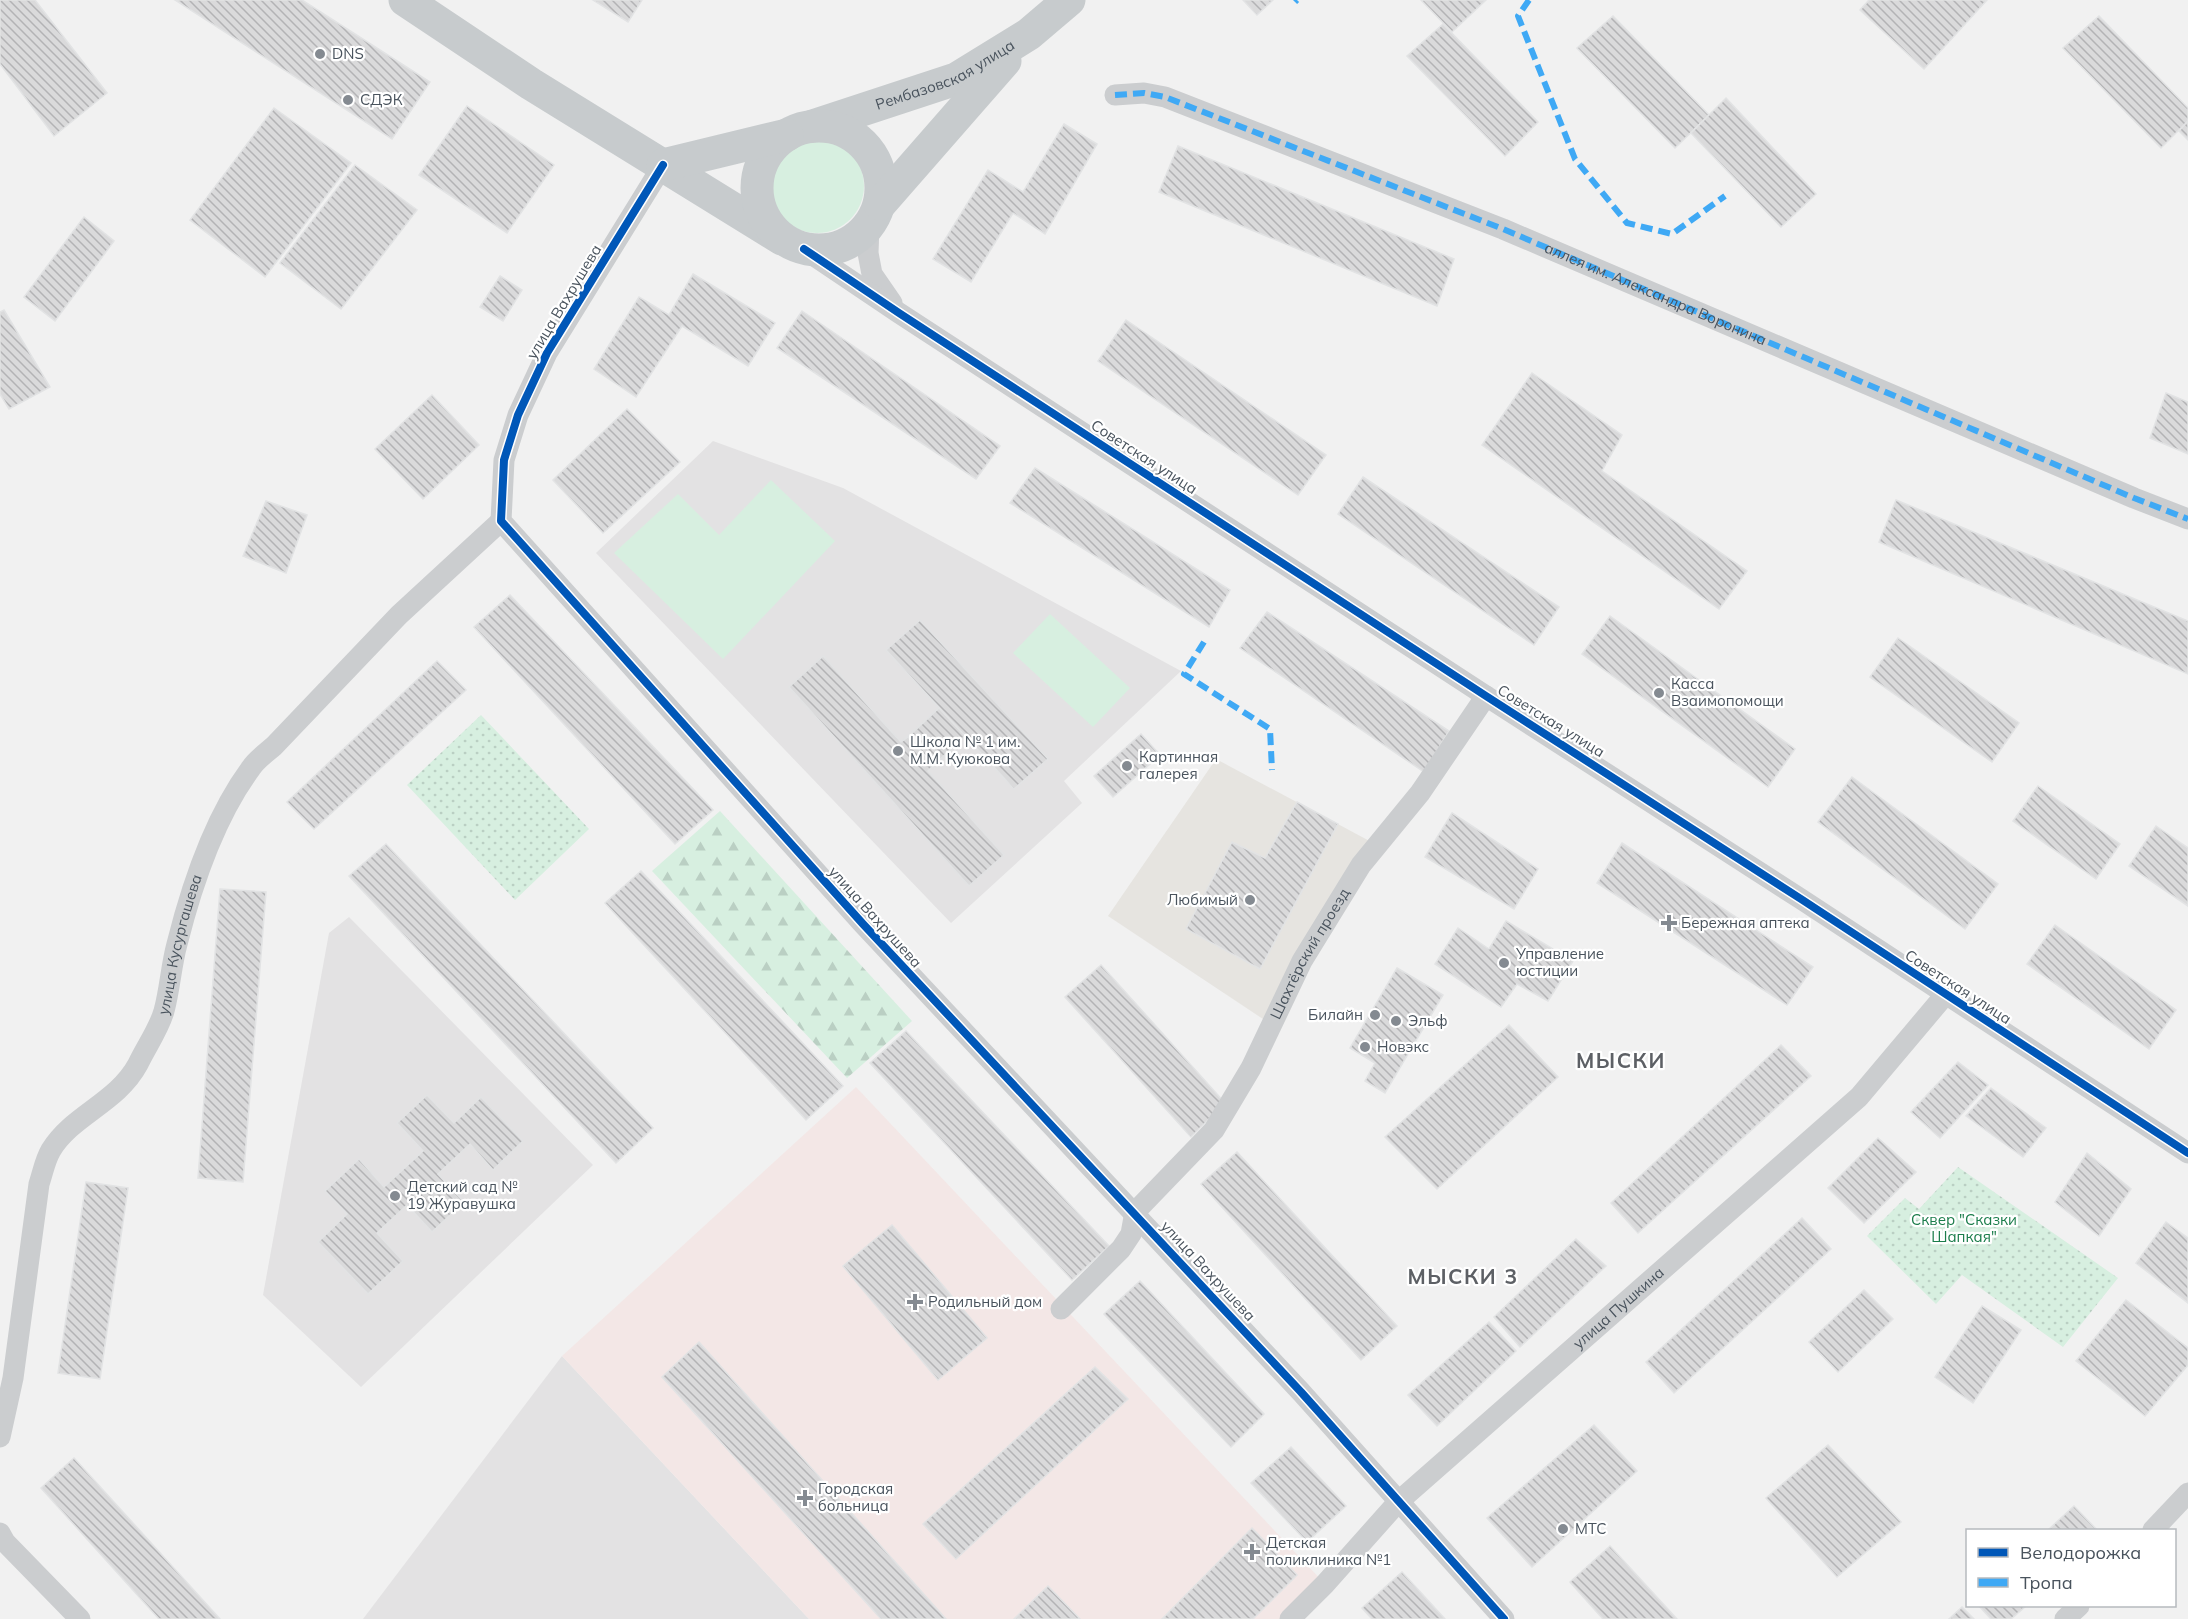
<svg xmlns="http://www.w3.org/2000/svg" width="2188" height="1619" font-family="Mulish,sans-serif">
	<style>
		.commercial { fill: #e6e4e0 }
		.education { fill: #e3e2e3 }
		.medical { fill: #f3e7e6 }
		.grass { fill: #d7efe0 }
		.forest { fill: url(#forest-firs) }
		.park { fill: url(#park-dots) }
		.building { fill: url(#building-back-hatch); stroke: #e2e3e4; stroke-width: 1.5 }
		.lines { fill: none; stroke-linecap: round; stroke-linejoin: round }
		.street { stroke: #cbcdcf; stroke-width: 21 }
		.primary { stroke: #c7cbcd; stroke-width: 33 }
		.quiet { stroke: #3fa9f5; stroke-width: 6; stroke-dasharray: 12 6; stroke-linecap: butt }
		.cycleway-casing { stroke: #fff; stroke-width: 11 }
		.cycleway { stroke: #0057b8; stroke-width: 8 }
		.poi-dot { fill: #848a91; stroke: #fff; stroke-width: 2 }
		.labels { text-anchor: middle; stroke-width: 4.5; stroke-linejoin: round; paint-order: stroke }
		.poi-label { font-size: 15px; fill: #49535d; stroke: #fff; text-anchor: start }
		.street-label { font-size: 15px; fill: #49535d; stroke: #fff }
		.park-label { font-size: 15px; fill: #1b7d4b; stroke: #fff }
		.district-label { font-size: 21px; font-weight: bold; letter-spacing: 1.5px; fill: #5d6065; stroke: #fff }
	</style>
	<defs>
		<pattern id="forest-firs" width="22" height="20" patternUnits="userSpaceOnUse" patternTransform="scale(1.5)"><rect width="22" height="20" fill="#d7efe0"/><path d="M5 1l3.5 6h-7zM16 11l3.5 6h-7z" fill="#bacfc3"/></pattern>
		<pattern id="park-dots" width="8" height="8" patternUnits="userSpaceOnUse" patternTransform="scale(1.5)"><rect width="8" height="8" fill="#d7efe0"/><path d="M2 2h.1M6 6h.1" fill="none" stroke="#bacfc3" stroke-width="1.8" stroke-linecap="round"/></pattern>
		<pattern id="building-back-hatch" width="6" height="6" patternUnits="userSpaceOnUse" patternTransform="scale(1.5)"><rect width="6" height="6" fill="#dadadb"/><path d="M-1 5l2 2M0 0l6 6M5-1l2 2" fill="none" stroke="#b3b3b5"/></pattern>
	</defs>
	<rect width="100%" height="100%" fill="#f1f1f1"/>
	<path class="commercial" d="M1216,759L1377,845L1272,1025L1108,916Z"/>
	<g class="education">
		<path d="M713,441L843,488L1181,671L1064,781L1082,803L951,923L596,553Z"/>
		<path d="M349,917L593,1165L361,1387L263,1295L329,933Z"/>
		<path d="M562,1356L809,1619H363Z"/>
	</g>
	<path class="medical" d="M856,1087L1325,1584L1290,1619H809L562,1356Z"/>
	<g class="grass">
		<circle cx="817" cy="186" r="47"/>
		<path d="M771,480L835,541L723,659L614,553L678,494L719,535Z"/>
		<path d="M1050,614L1130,688L1093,727L1013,653Z"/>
	</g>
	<path class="forest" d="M720,811L912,1021L847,1078L652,871Z"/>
	<g class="park">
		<path d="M481,715L589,829L515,900L407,785Z"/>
		<path d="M1958,1167L2118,1278L2063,1347L1962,1275L1936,1304L1867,1236L1905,1198L1919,1209Z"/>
	</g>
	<g class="building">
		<path d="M0,0H35L107,93L54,136L0,64Z"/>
		<path d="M175,0H302L430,82L392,139Z"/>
		<path d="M593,0H642L628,22Z"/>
		<path d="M1243,0H1273L1257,15Z"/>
		<path d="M1421,0H1486L1452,32Z"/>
		<path d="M1869,0H1987L1924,69L1860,10Z"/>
		<path d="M1613,16L1709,115L1675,148L1577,48Z"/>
		<path d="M2099,16L2188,108V121L2161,148L2063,48Z"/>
		<path d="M1443,24L1538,122L1505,156L1407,56Z"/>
		<path d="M1726,98L1816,194L1781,227L1691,133Z"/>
		<path d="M467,106L554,165L507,233L419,175Z"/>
		<path d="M274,108L351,163L265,277L190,220Z"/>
		<path d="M2188,121V140L2179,131Z"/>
		<path d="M1064,124L1097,144L1045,234L1013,213L971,282L933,259L988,170L1023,192Z"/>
		<path d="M1178,146L1454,259L1437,306L1159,192Z"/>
		<path d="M355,165L417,210L341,309L280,263Z"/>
		<path d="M84,217L114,241L55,321L24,297Z"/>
		<path d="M693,274L775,323L748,366L682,326L636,397L594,369L639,297L669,315Z"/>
		<path d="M500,276L522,290L503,321L480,307Z"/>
		<path d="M4,310L50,387L9,409L0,394V312Z"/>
		<path d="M802,311L1000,446L976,479L777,348Z"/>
		<path d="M1126,320L1326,455L1298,495L1098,361Z"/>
		<path d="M1532,373L1622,435L1602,471L1747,571L1719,609L1482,445Z"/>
		<path d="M2166,393L2188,402V454L2150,438Z"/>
		<path d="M432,395L479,445L423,499L375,449Z"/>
		<path d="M627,409L680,462L603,533L553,480Z"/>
		<path d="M1035,468L1230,590L1209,627L1010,503Z"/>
		<path d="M1363,477L1559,607L1534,645L1338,514Z"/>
		<path d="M1896,500L2188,621V674L1879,542Z"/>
		<path d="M266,501L307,515L286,573L243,556Z"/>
		<path d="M510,595L713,810L675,844L474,627Z"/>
		<path d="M1267,612L1449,731L1424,772L1240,648Z"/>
		<path d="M1610,616L1795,749L1768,787L1582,654Z"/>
		<path d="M920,620L1048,759L1014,789L965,736L928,771L1004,855L969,886L789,687L823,656L901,742L939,708L886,650Z"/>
		<path d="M920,620L1048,759L1014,789L886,650Z"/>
		<path d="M1898,638L2019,723L1992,762L1870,677Z"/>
		<path d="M823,656L901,742L908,737L934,765L928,771L1004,855L969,886L789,687Z"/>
		<path d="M437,661L466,690L314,829L287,802Z"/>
		<path d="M939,708L965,736L934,765L908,737Z"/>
		<path d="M1141,734L1160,755L1113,797L1094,776Z"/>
		<path d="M1852,777L1998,884L1965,929L1818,822Z"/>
		<path d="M2038,786L2120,844L2096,879L2013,821Z"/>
		<path d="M1297,802L1338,824L1260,969L1186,929L1232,842L1265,858Z"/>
		<path d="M1452,813L1538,869L1514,909L1425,857Z"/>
		<path d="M2156,826L2188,848V906L2129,866Z"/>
		<path d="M1622,843L1813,967L1787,1005L1597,883Z"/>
		<path d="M386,844L653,1128L616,1163L349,876Z"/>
		<path d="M641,871L843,1086L806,1120L605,903Z"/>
		<path d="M220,889L266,892L243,1182L198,1178Z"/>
		<path d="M1506,921L1573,961L1548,1001L1517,984L1501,1007L1435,964L1458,928L1489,949Z"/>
		<path d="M2055,925L2176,1010L2149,1049L2027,964Z"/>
		<path d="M1101,965L1225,1103L1191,1137L1065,997Z"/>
		<path d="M1397,968L1443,995L1385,1093L1365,1081L1375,1063L1350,1048Z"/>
		<path d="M1509,1025L1558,1077L1437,1189L1385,1137Z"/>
		<path d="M906,1031L1109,1246L1072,1280L870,1063Z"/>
		<path d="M1781,1045L1811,1076L1638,1233L1611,1203Z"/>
		<path d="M1958,1062L1988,1085L1940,1138L1911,1112Z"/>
		<path d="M1991,1088L2046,1128L2023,1157L1966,1116Z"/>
		<path d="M427,1095L454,1123L481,1097L523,1141L493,1170L470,1144L438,1174L464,1202L432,1232L407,1205L377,1233L403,1261L368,1294L318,1242L347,1214L325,1191L359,1159L384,1187L423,1151L397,1123Z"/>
		<path d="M1878,1138L1916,1172L1864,1223L1828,1188Z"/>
		<path d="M1237,1152L1397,1326L1361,1360L1201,1184Z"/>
		<path d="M2087,1153L2131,1189L2099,1236L2055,1202Z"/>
		<path d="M86,1182L128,1188L100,1379L58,1373Z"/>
		<path d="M1802,1218L1831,1249L1674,1393L1646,1362Z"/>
		<path d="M2166,1222L2188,1238V1303L2136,1263Z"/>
		<path d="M892,1225L987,1338L938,1380L843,1266Z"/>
		<path d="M1576,1239L1606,1266L1520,1347L1494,1317Z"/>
		<path d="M1140,1281L1264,1414L1231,1447L1104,1314Z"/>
		<path d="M1864,1290L1893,1319L1838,1372L1809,1342Z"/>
		<path d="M2126,1300L2188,1348V1365L2145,1416L2076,1361Z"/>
		<path d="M1982,1306L2021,1330L1973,1403L1935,1377Z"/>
		<path d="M1489,1322L1516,1351L1437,1426L1408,1395Z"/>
		<path d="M699,1342L946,1619H881L662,1377Z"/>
		<path d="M1095,1367L1128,1399L956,1559L923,1524Z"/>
		<path d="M1594,1425L1637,1471L1532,1567L1487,1518Z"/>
		<path d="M1828,1445L1901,1522L1837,1577L1766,1498Z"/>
		<path d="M1291,1447L1346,1506L1307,1542L1251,1483Z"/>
		<path d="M74,1458L220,1619H159L41,1488Z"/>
		<path d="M2074,1506L2097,1530H2048Z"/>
		<path d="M1252,1528L1297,1575L1253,1619H1162Z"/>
		<path d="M1610,1546L1677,1619H1603L1570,1582Z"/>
		<path d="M1402,1572L1445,1619H1372L1362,1608Z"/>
		<path d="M1048,1586L1080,1619H1014Z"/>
		<path d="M1979,1606H2026L2011,1619H1991Z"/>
		<path d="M1962,1607L1974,1619H1949Z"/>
	</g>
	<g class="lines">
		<g class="street">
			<path d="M1115,95L1144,93L1165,97L1503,229L2134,498L2188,519"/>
			<path d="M663,165L547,353L518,415L504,460L501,521L863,924L1301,1392L1504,1619"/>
			<path d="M869,226L868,253L872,274L892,303"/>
			<path d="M804,249L899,313L1486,696L1801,899L2188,1153"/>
			<path id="s1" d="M1061,1309L1121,1249L1131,1234L1135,1212L1214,1130L1251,1068L1302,961L1361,865L1420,793L1486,696"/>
			<path id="s2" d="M0,1437L13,1378L39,1184C43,1172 45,1160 51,1150C72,1115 117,1103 138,1064C146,1047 159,1029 164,1011C170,989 171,966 177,944C192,884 214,818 251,768C256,760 266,753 274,746L399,615L501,521"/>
			<path d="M2153,1530L2188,1493"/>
			<path d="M0,1533L5,1542L80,1619"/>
			<path id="s3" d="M1290,1619L1325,1584L1398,1502L1859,1097L1945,995"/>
			<path d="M2065,1619L2079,1606"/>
		</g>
		<g class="primary">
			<path d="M405,0L531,84L782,239"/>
			<path id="s4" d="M813,126L956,79L1029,34L1069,0"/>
			<circle cx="819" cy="188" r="62"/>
			<path d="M663,165L787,135"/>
			<path d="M880,204L1005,61"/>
		</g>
		<g class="quiet">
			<path d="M1529,0L1518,16L1575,159L1627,223L1672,234L1725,196"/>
			<path d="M1295,2L1297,0"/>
			<path id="s5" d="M1115,95L1144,93L1165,97L1503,229L2134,498L2188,519"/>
			<path d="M1204,642L1184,674L1270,729L1272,770"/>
		</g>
		<defs>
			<g id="cycleway">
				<path d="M663,165L547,353L518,415L504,460L501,521L863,924L1301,1392L1504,1619"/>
				<path d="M804,249L899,313L1486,696L1801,899L2188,1153"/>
			</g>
		</defs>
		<use href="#cycleway" class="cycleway-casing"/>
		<use href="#cycleway" class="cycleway"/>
	</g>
	<g class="poi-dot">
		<circle cx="320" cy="54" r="6"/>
		<circle cx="348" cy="100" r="6"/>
		<circle cx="1659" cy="693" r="6"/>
		<circle cx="898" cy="751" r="6"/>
		<circle cx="1127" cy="766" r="6"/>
		<circle cx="1250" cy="900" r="6"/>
		<path d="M1666 914h6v6h6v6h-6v6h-6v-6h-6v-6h6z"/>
		<circle cx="1504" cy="963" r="6"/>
		<circle cx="1375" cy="1015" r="6"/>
		<circle cx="1396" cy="1021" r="6"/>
		<circle cx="1365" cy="1047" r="6"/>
		<circle cx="395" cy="1196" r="6"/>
		<path d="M912 1293h6v6h6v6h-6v6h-6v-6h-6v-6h6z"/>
		<path d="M802 1489h6v6h6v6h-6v6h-6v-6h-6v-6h6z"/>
		<circle cx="1563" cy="1529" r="6"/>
		<path d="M1249 1543h6v6h6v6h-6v6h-6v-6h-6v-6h6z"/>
	</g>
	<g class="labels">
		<g class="poi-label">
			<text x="332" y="59">DNS</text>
			<text x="360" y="105">СДЭК</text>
			<text x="1671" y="689">Касса<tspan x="1671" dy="17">Взаимопомощи</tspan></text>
			<text x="910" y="747">Школа № 1 им.<tspan x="910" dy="17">М.М. Куюкова</tspan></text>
			<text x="1139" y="762">Картинная<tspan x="1139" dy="17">галерея</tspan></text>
			<text x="1238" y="905" text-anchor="end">Любимый</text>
			<text x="1681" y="928">Бережная аптека</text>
			<text x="1516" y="959">Управление<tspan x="1516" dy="17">юстиции</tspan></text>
			<text x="1363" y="1020" text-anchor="end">Билайн</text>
			<text x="1408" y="1026">Эльф</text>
			<text x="1377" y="1052">Новэкс</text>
			<text x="407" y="1192">Детский сад №<tspan x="407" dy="17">19 Журавушка</tspan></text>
			<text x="928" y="1307">Родильный дом</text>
			<text x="818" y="1494">Городская<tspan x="818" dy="17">больница</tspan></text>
			<text x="1575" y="1534">МТС</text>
			<text x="1266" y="1548">Детская<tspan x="1266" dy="17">поликлиника №1</tspan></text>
		</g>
		<g class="street-label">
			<text dy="5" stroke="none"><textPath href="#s4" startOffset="142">Рембазовская улица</textPath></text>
			<text dy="5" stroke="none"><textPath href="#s5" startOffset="579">аллея им. Александра Воронина</textPath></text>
			<text transform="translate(564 302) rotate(-59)" y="5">улица Вахрушева</text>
			<text transform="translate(1144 457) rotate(33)" y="5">Советская улица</text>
			<text transform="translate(1551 721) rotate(32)" y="5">Советская улица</text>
			<text transform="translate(875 917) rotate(48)" y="5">улица Вахрушева</text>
			<text dy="5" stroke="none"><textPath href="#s2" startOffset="543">улица Кусургашева</textPath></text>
			<text dy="5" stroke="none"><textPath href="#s1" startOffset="440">Шахтёрский проезд</textPath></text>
			<text transform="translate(1958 987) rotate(33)" y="5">Советская улица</text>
			<text transform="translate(1208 1271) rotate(47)" y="5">улица Вахрушева</text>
			<text dy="5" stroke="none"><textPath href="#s3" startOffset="453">улица Пушкина</textPath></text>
		</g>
		<g class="park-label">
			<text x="1964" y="1225">Сквер "Сказки<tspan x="1964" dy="17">Шапкая"</tspan></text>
		</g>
		<g class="district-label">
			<text x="1621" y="1068">МЫСКИ</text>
			<text x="1463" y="1284">МЫСКИ 3</text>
		</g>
	</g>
	<rect x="1966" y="1529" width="210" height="78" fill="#ffffff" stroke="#b6babe" stroke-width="1.5"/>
	<rect x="1978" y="1548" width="30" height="9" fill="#0057b8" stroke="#b6babe" stroke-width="1.5"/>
	<text x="2020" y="1559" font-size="18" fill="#49535d">Велодорожка</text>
	<rect x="1978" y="1578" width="30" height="9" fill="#3fa9f5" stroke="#b6babe" stroke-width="1.5"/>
	<text x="2020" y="1589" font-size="18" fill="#49535d">Тропа</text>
</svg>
